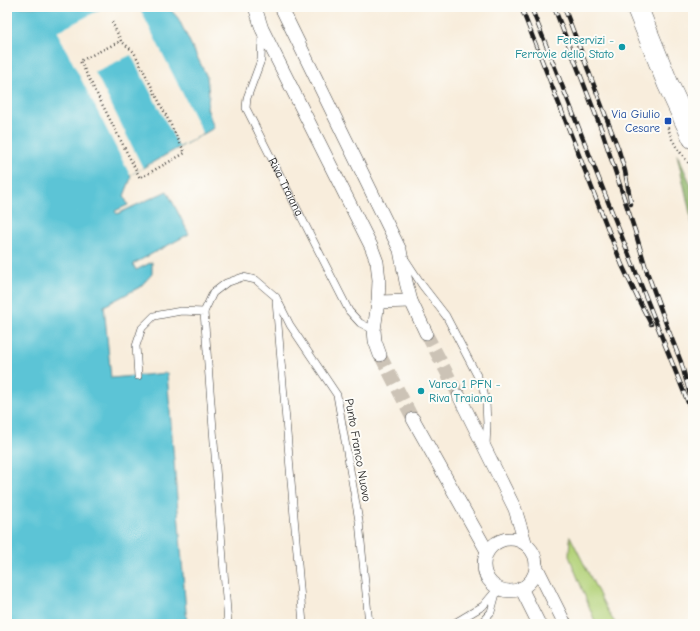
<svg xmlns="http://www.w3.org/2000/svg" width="700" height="631" font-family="'Comic Neue',sans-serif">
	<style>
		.green { fill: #b3d279; stroke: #68774a }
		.forest { fill: #8eb469; stroke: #556842 }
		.water { fill: #5bc4d6; stroke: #3c7079 }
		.pier { fill: #f8eddc }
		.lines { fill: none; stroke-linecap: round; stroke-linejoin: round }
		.minor-tunnel { stroke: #ccc3b6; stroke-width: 13; stroke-dasharray: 13 6; stroke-linecap: butt }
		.service-casing { stroke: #3d3b39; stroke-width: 8 }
		.minor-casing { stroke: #3d3b39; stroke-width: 14 }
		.primary-casing { stroke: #3d3b39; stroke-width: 22 }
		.path { stroke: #3d3b39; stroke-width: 2.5; stroke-dasharray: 1 3; stroke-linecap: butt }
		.service { stroke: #fff; stroke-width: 7 }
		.minor { stroke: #fff; stroke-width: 13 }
		.primary { stroke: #fff; stroke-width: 21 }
		.rail-casing { stroke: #1c1c1c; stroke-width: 4.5 }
		.rail { stroke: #fdfcf7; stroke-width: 3; stroke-dasharray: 9; stroke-linecap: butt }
		.culture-dot { fill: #0f9aa8; stroke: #fdfcf7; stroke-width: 1.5 }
		.transit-dot { fill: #1a4fb4; stroke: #fdfcf7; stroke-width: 1.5 }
		.labels { text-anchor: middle; stroke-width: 4; stroke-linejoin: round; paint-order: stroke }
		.culture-label { font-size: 12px; fill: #0d838f; stroke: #fdfcf7; text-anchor: end }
		.transit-label { font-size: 12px; fill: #164399; stroke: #fdfcf7; text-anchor: end }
		.street-label { font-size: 12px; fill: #1c1c1c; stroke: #fdfcf7 }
	</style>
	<rect width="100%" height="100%" fill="#fdfcf7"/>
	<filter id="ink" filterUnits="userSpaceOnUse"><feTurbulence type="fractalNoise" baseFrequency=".025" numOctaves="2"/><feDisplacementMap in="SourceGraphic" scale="8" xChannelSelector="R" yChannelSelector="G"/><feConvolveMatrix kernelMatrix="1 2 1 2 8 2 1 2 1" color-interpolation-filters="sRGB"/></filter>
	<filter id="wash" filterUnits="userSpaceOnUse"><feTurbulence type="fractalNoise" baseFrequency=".012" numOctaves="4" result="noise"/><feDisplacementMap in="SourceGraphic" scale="16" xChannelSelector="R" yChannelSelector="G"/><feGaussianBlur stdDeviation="0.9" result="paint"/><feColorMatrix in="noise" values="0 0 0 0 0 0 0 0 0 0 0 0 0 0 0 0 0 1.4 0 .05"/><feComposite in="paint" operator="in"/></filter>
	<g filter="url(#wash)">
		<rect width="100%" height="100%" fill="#f8eddc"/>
		<path class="green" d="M570,536L609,614L616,624H596L569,556Z"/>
		<path class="forest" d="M677,154L693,189V227Z"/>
		<path class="water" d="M7,7H168L178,18L207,77L209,95L207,108L214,128L130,175L131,178L124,196L128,205L115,211L117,214L167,191L189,234L133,264L136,270L152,262V274L140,287L104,306L111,378L167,373L187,624H7Z"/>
		<path class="pier" d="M105,7H139L203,134L179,147L131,55L95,72L143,168L130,175L57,32Z"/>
	</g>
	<g filter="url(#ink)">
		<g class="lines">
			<g class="minor-tunnel">
				<path d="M426,333L459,396"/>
				<path d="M380,355L413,419"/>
			</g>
			<defs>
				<g id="service">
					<path id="s1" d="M262,35L261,60L247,98L246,108L349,311L360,323L374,330"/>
					<path d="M405,259L422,285L446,316L482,385L486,402L487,425L486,446"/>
					<path d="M276,301L303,624"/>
					<path d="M204,312L213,293L226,283L243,277L256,280L276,297L290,325L337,395L359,521L369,624"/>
					<path d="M138,376L136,346L142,328L154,316L181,311L204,312L228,624"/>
					<path d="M453,624L483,606L498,588"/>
					<path d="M480,624L491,612L497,590"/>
				</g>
				<g id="minor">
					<path d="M255,7L262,29L371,246L377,262L379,280L378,302L374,330L375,341L380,355"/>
					<path d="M281,7L400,250L406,282L411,301L426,333"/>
					<path d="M378,302L411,301"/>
					<path d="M459,396L515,509L525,542"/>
					<path d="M413,419L487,551"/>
					<circle cx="510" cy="565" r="26"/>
					<path d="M536,566L565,624"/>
					<path d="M521,588L539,624"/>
				</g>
				<path id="primary" d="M637,7L668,84L693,138"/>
			</defs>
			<use href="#service" class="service-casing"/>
			<use href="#minor" class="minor-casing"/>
			<use href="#primary" class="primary-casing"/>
			<g class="path">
				<path d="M112,22L121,41L134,52L185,153L140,178L80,61L121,41"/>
				<path d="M665,120L672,139L677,148L693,169"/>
			</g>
			<use href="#service" class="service"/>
			<use href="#minor" class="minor"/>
			<use href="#primary" class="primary"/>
			<defs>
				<g id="rail">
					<path d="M521,7L622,265L639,301L651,324"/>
					<path d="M531,7L631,260L693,415"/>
					<path d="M554,7L602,131L635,231L647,272L668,329L681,362L691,398"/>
					<path d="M564,7L618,148L625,171L631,204"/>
				</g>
			</defs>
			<use href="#rail" class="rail-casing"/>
			<use href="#rail" class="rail"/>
		</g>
	</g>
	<g class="culture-dot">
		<circle cx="622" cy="47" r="4"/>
		<circle cx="421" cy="391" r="4"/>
	</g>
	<rect class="transit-dot" x="664" y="117" width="8" height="8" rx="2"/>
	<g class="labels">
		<g class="culture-label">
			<text x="614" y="44">Ferservizi -<tspan x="614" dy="14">Ferrovie dello Stato</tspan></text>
			<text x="429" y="388" text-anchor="start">Varco 1 PFN -<tspan x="429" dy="14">Riva Traiana</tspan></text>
		</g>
		<g class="transit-label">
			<text x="660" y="118">Via Giulio<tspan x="660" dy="14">Cesare</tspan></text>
		</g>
		<g class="street-label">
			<text dy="4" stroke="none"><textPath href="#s1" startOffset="164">Riva Traiana</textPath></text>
			<text transform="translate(358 450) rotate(80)" y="4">Punto Franco Nuovo</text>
		</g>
	</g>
	<rect width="700" height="631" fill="none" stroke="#fdfcf7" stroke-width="24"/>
</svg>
